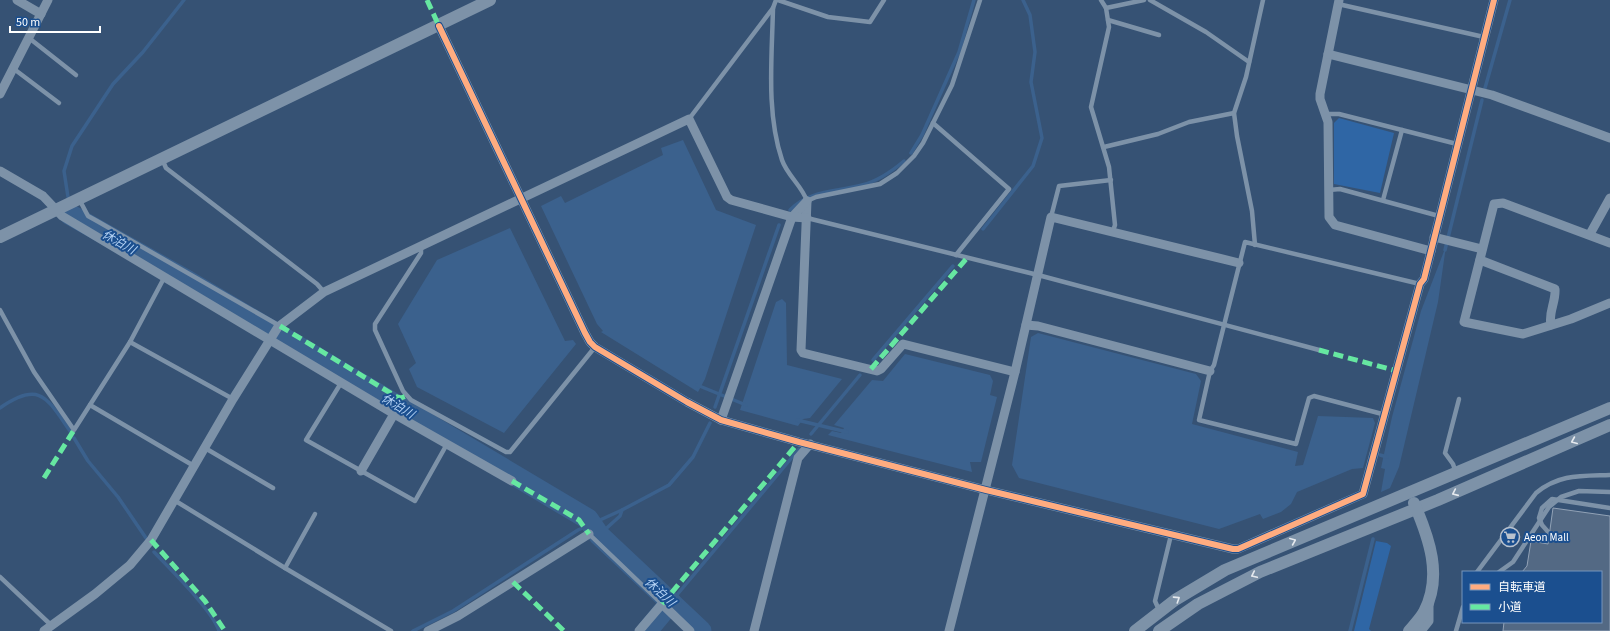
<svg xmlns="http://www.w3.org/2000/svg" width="1610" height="631" font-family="'Source Sans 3','Noto Sans JP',sans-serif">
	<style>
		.green { fill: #2f66a5 }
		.water { fill: #3b618d }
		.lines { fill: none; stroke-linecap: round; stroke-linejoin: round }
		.stream { stroke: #3b618d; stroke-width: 3.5 }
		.river { stroke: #3b618d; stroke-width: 21 }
		.building { fill: #526984; stroke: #92a2b6; filter: url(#shadow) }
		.service { stroke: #7d92a8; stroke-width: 4.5 }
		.minor { stroke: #7d92a8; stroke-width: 9 }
		.tertiary { stroke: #7d92a8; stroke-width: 12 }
		.service-bridge { stroke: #7d92a8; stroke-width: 4.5 }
		.quiet { stroke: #66e7a1; stroke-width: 5; stroke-dasharray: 10 5; stroke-linecap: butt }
		.cycleway-casing { stroke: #1b4f8f; stroke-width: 8 }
		.cycleway { stroke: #ffac80; stroke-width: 6 }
		.oneway { stroke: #e5e9ee }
		.labels { text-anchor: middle; stroke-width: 4; stroke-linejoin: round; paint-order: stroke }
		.poi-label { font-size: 11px; fill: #fff; stroke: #1b4f8f; text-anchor: start }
		.water-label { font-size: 12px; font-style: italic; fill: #b5d3f5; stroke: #1b4f8f }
	</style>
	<defs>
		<filter id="shadow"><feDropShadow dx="2.5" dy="4" stdDeviation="0" flood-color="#0009"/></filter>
	</defs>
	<rect width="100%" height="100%" fill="#365274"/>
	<g class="green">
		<path d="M1339,118L1394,133L1380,193L1334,184V123Z"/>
		<path d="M1376,541L1387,543L1391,546L1369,629L1371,631H1354Z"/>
	</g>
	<g class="water">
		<path d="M683,140L716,210L756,225L705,379L698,392L601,332L603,331L597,324L541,206L561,196L565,203L663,155L661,148Z"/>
		<path d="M510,228L565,341L573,340L576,344L504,433L417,387L409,369L416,363L398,324L437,260Z"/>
		<path d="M1446,246L1438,302L1399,467L1390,488L1381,492L1385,469L1381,468L1392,417L1421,311Z"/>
		<path d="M782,299L786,303L787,365L842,379L810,418L803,419L798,426L740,410L776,302Z"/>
		<path d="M1038,333L1196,374L1201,381L1192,424L1298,452L1295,466L1303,465L1318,416L1373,418L1375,423L1363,468L1352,469L1297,492L1291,504L1281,512L1263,519L1260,514L1219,529L1019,478L1012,465L1031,337Z"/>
		<path d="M905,354L990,375L993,381L990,395L997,397L981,462H970L972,472L828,435L832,431L841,433L844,428L834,425L872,380L883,381Z"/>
	</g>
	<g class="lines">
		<g class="stream">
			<path d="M1485,88L1510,0"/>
			<path d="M911,153L922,135L959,52L974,0"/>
			<path d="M68,197L64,171L72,146L113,84L143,52L184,0"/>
			<path d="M790,210C809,190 837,192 862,185C878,181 891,172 904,161"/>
			<path d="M983,229L1033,166L1042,138L1031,82L1035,52L1030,15L1023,0"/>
			<path d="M1445,250L1482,100"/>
			<path d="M873,360L953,266"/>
			<path d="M697,385L746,405"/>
			<path d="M715,407L779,225"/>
			<path d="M0,408C40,380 47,398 70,431"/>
			<path d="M797,420L847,432"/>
			<path d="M811,434L860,375"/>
			<path d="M74,438L88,461L118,497L146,538"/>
			<path d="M1380,455L1387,457"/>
			<path d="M599,535L620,516L622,510"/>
			<path d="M154,552C170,569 213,611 219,631"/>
			<path d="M671,602L799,449"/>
			<path d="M413,631L453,611L578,530L622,510L669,485L693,457L710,423"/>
			<path d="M1350,631L1373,539"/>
		</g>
		<g class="river">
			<path d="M69,214L188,281L588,519L599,535L701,631"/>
			<path d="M647,631L671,602"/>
		</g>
	</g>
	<path class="building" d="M1553,508L1610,516V631H1503L1504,622H1601V572H1522L1527,566L1531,541L1548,544Z"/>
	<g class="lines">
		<g class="service">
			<path d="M776,0L773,8C772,58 766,112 782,160C787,175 802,186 807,201L816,197L880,184L897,173L914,156L923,143L952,85L980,0"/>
			<path d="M778,0L828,17L870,22L884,0"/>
			<path d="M1101,0L1106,8L1109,27L1091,107L1109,167L1115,225L1113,231"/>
			<path d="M1150,0L1206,32L1249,62"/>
			<path d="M1338,4L1484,37"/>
			<path d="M1106,8L1144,0"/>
			<path d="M1108,20L1159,35"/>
			<path d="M29,38L76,75"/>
			<path d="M14,69L59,103"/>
			<path d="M1326,114H1339L1457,144"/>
			<path d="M689,119L773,8"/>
			<path d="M933,123L1009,189L956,255"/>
			<path d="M1104,147L1158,134L1189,122L1234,113"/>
			<path d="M162,159L166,168L317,284L324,292"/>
			<path d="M1329,190L1340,189L1439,216"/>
			<path d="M79,199L88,216L97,221L280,326"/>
			<path d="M1383,200L1402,130"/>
			<path d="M1051,217L1059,186L1111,180"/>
			<path d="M807,218L1038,275L1319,350"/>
			<path d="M1255,245L1252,211L1237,136L1234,113L1246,77L1263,0"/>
			<path d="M421,247V253L375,324V330L403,391L411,400L506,452H510L595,347"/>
			<path d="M0,310L34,372L74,430L130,342L164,278"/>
			<path d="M130,342L233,399"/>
			<path d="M341,383L306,440L415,501L447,444"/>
			<path d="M90,405L194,466"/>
			<path d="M1386,415L1314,396L1309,398L1296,444L1199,420L1210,371L1214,365L1245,242L1420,284"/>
			<path d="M205,448L273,488"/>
			<path d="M1456,473L1453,464L1445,453L1459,399"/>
			<path d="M174,500L285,568L391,631"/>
			<path d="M589,534L662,604"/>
			<path d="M285,568L315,514"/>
			<path d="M1477,572L1536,493C1559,474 1581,476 1610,475"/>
			<path d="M1499,572L1513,562L1549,507L1561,497L1579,491L1610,492"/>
			<path d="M0,577L51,625"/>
			<path d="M1159,610L1155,601L1171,535"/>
			<path d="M1456,631L1463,607"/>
		</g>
		<g class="minor">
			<path d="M17,0L41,14"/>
			<path d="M1339,0L1320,94V99L1328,122L1329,217L1335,225L1431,251"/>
			<path d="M439,26L585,333L590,342L595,347L687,402L721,420L799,442L986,490L1233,549H1238L1363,494L1420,284L1424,279L1494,0"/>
			<path d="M1328,54L1492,95L1610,138"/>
			<path d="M0,94L48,0"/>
			<path d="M0,171L43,196L62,216L394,414L512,481"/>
			<path d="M807,201L801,350L803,353L877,371L881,369L903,344L1015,372"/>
			<path d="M1590,234L1610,198"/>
			<path d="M1434,237L1482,249"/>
			<path d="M1610,243L1503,203L1494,204L1464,322L1523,334L1571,319L1610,303"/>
			<path d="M1480,260L1555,289C1556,302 1548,313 1551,325"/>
			<path d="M1026,325L1038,326L1210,371"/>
			<path d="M721,420L792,217L807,201"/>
			<path d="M361,471L394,414"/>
			<path d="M44,631L95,594L130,565L151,540L233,399L278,327L324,292L689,119L727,197L731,200L792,217L807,218"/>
			<path d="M428,631L458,616L589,534"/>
			<path d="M639,631L662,604L690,631"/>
			<path d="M754,631L798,458L810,444"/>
			<path d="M949,631L1015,372L1051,217L1239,263"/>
			<path d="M1421,631L1429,621V602"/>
		</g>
		<g class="tertiary">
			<path d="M0,237L490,0"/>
			<path d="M1135,631L1175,600L1225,570L1610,408"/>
			<path d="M1159,631L1198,604L1260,572L1438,500L1610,425"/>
			<path d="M1409,631C1414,625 1420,619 1424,612C1443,576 1429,538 1414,503"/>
		</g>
		<path class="service-bridge" d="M1550,534L1542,525L1539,518L1542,508L1552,499L1610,508"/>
		<g class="quiet">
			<path d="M427,0L439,26"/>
			<path d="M280,326L397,397L401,398L406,396"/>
			<path d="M1319,350L1397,371"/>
			<path d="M871,369L967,258"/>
			<path d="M44,478L74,430"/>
			<path d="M512,481L579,520L589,534"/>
			<path d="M151,540L205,601L225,631"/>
			<path d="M513,582L564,631"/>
			<path d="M662,604L799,442"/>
		</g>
		<defs>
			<path id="cycleway" d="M439,26L585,333L590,342L595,347L687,402L721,420L799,442L986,490L1233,549H1238L1363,494L1420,284L1424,279L1494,0"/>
		</defs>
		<use href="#cycleway" class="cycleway-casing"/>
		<use href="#cycleway" class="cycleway"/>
	</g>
	<defs><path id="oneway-chevron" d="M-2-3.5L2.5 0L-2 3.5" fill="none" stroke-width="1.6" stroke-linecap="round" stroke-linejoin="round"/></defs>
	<g class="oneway">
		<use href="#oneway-chevron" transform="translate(1574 441) rotate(157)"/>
		<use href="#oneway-chevron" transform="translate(1455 493) rotate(156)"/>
		<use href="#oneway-chevron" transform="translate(1293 541) rotate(-23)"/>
		<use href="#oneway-chevron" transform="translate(1254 575) rotate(155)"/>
		<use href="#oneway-chevron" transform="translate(1177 599) rotate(-33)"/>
	</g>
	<defs>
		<symbol id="supermarket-ring" viewBox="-11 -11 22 22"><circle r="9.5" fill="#1b4f8f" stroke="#b9c2ce" stroke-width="1.5"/><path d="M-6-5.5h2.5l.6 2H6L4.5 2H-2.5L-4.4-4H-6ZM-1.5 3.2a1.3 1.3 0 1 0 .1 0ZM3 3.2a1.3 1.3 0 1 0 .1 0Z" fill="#b9c2ce"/></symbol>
	</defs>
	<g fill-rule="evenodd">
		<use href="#supermarket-ring" x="1499" y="526" width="22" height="22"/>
	</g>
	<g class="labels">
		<g class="poi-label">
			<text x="1524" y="541">Aeon Mall</text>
		</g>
		<g class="water-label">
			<text transform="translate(119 242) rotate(29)" y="4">休泊川</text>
			<text transform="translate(398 406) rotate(31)" y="4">休泊川</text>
			<text transform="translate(660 592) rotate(43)" y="4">休泊川</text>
		</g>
	</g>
	<rect x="1462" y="571" width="140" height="52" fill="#1b4f8f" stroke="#7695bc"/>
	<rect x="1470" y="584" width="20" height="6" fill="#ffac80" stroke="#7695bc"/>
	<text x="1498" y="591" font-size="12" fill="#ffffff">自転車道</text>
	<rect x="1470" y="604" width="20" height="6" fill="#66e7a1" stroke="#7695bc"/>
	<text x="1498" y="611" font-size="12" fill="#ffffff">小道</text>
	<path d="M10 26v6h90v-6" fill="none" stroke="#ffffff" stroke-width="2"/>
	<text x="16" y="26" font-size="12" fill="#ffffff" stroke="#1b4f8f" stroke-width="3" paint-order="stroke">50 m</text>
</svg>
